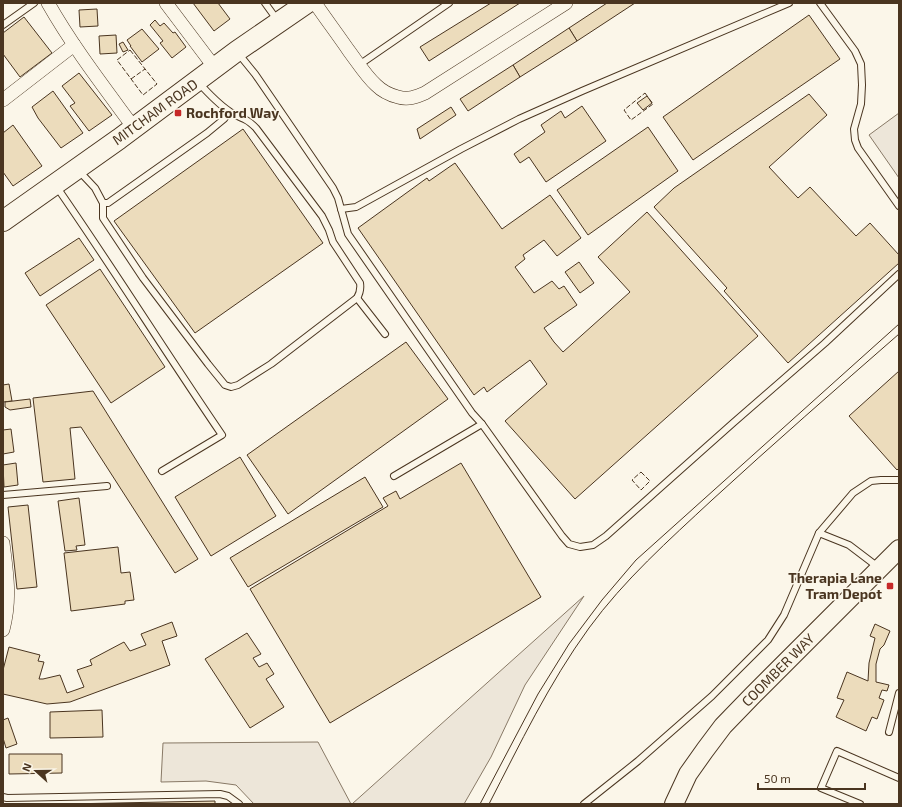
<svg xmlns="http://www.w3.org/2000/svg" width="902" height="807" font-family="'Exo 2',sans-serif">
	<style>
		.green { fill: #ede6d9; stroke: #887966 }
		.building { fill: #ecdcbc; stroke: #4a3520 }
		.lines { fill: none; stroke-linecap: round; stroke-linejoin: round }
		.lane-casing { stroke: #4a3520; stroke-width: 8 }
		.street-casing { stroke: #4a3520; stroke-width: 14 }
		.secondary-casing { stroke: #4a3520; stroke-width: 20 }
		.primary-casing { stroke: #4a3520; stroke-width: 22 }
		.lane { stroke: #fbf6e9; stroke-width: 6 }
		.street { stroke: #fbf6e9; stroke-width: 13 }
		.secondary { stroke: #fbf6e9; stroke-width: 18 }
		.primary { stroke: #fbf6e9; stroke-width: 20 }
		.tram { stroke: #4a3520; stroke-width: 1 }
		.fence { stroke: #4a3520; stroke-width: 1; stroke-dasharray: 5 2; stroke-linecap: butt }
		.poi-dot { fill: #c62828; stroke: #fbf6e9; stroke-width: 1.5 }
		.labels { text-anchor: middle; stroke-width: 3; stroke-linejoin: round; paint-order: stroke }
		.street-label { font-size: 14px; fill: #4a3520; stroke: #fbf6e9 }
		.poi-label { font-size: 14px; font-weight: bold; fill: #4a3520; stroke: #fbf6e9; text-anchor: start }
	</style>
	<rect width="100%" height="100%" fill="#fbf6e9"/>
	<g class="green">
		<path d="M899,113V178L869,135Z"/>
		<path d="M584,596L525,685L491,757L464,804H352Z"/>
		<path d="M318,742L351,804H254L236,785L206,781L161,782L163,743Z"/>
	</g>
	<g class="building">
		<path d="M193,3H218L230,19L214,31Z"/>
		<path d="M491,3H520L429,61L420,47Z"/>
		<path d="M607,3H635L577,41L569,28Z"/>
		<path d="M97,9L98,26L80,27L79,10Z"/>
		<path d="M809,15L840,59L693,160L663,117Z"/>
		<path d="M24,17L52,53L20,77L3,54V33Z"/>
		<path d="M155,20L160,26L164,23L173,33L175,32L186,47L172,58L160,43L163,41L150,25Z"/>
		<path d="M569,28L577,41L520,77L513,65Z"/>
		<path d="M142,29L159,49L142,62L130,46H131L127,40Z"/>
		<path d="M116,35L117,53L100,54L99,36Z"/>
		<path d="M123,42L128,50L123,52L119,44Z"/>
		<path d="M513,65L520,77L468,111L460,99Z"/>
		<path d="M79,73L112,115L89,131L70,106L75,103L62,86Z"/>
		<path d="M53,91L83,133L61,148L38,118L32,107Z"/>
		<path d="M809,94L827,115L769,167L798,198L810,187L856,236L870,223L899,255V263L788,363L724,291L727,288L654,207L674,188Z"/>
		<path d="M647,96L652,103L643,110L637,103Z"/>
		<path d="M582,106L606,141L546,182L529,157L520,163L514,154L545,132L541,125L561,111L565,118Z"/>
		<path d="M451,107L456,115L420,139L417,129Z"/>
		<path d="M13,125L42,166L13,186L3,172V133Z"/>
		<path d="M648,127L678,171L588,235L557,190Z"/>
		<path d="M243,129L323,243L195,333L114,221Z"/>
		<path d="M455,163L502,229L550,195L581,238L557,256L544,240L523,255L525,259L515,267L534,293L552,281L559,289L564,286L577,305L544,328L554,342L563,352L630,292L598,257L647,212L758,336L575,499L505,421L547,384L530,360L487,392L484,387L474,395L358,228L427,178L429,181Z"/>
		<path d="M79,238L94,260L40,296L25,273Z"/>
		<path d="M579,262L594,283L580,293L565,272Z"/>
		<path d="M100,269L165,367L111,403L46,305Z"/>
		<path d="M406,342L448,399L288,514L247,455Z"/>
		<path d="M899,371V468L897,470L849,416Z"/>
		<path d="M9,384L12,401L3,402V385Z"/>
		<path d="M93,391L198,559L175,573L81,427L70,428L75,479L43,482L33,398Z"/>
		<path d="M30,399L31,407L10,410L5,407V402Z"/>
		<path d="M11,429L14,452L3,454V430Z"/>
		<path d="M240,457L276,516L211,556L175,497Z"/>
		<path d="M16,463L18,485L4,487L3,465Z"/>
		<path d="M461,463L541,597L330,723L250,589L388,506L383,498L396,491L400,499Z"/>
		<path d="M365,477L383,507L248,587L230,558Z"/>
		<path d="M79,498L85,545L76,546L77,550L65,551L58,501Z"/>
		<path d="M28,505L37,587L17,589L8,507Z"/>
		<path d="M118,547L121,573L130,572L134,600L125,601V604L71,611L64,553Z"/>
		<path d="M172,622L177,636L162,641L170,665L70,702L47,704L3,694V670L9,647L40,655L38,661L44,662L39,679H43L60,675L67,693L84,687L77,670L92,665L90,660L124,642L130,651L146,645L141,634Z"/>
		<path d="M875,624L890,631L884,645L880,649L876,664V682L889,685L887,691L882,690L879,698L884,700L877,719L872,717L866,731L836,717L844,700L837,698L847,672L868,681L869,663L875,638L870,636Z"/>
		<path d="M247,633L261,654L253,658L259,667L267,663L274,674L266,679L284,707L250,728L205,659Z"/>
		<path d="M102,710L103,737L50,738V712Z"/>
		<path d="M8,718L17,744L6,748L3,738V720Z"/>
		<path d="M9,754H62V773L9,774Z"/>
		<path d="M215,801V804H66Z"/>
	</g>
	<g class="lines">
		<defs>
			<g id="lane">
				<path d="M265,3L278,21"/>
				<path d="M820,3L855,51L861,64L862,85L861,104L854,129L855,140L858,148L899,206"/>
				<path d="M3,25L34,3"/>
				<path d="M238,53L255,74L333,188L338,198L348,234L472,413L482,424L562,536L569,544L580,547L593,545L606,536L733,423L825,343L899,274"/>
				<path d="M359,65L449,3"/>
				<path d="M79,171L95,188L103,203V218L143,278L208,364L225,385L231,387L238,385L271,364L357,298C360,293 361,289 360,283L333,242L329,230L322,216L256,128C253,125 250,122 246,120C240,117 234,115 229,111C217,103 208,93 198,82"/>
				<path d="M56,186C113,268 166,353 222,435L162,471"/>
				<path d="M103,203H108L207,133L224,119L229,112"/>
				<path d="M341,209L356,207L461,149L519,119L582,91L789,3"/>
				<path d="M357,298L385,334"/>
				<path d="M394,476L482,424"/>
				<path d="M3,495L107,486"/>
				<path d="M819,533L853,493L871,481L881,480H899"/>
				<path d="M889,732L899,693"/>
				<path d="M3,797L7,798L220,794L228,796L239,804"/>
				<path d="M584,804L638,761L712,696L768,640L784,615L819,533L849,545L878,567"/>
				<path d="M860,804L821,788L837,751L899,778"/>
			</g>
			<g id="street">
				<path d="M48,3C73,47 104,87 134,128"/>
				<path d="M166,3L215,68"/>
				<path d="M315,3C326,19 338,35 349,51C358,63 366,76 376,85C382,91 390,95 398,97C408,100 416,97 425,93L566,3"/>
				<path d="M3,100L74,45"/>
				<path d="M3,543C7,574 11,599 3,630"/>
			</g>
			<path id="secondary" d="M674,804L688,774L705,750L723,726L753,695L899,549"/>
			<path id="primary" d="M3,221L119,139L237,51L307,3"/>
		</defs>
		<use href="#lane" class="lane-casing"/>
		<use href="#street" class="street-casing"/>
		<use href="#secondary" class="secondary-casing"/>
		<use href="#primary" class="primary-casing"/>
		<use href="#lane" class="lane"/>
		<use href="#street" class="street"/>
		<use href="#secondary" class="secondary"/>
		<use href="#primary" class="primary"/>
		<g class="tram">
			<path d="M480,804L538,694L569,644L602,600L636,560L899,324"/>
			<path d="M489,804C520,744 549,683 589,628C624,580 669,540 712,500C773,444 836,389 899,334"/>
		</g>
		<g class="fence">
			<path d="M130,50L157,84L143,95L117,60Z"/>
			<path d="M131,79L145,69"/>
			<path d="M645,93L653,104L631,120L624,110Z"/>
			<path d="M641,472L650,481L641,490L632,480Z"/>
		</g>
	</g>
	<g class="poi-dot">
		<rect x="174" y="109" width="8" height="8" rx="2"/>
		<rect x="886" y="582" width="8" height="8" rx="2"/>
	</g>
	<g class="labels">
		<g class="street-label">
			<text transform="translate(155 112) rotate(-36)" y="5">MITCHAM ROAD</text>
			<text transform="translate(778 670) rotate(-45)" y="5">COOMBER WAY</text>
		</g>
		<g class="poi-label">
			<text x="186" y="118">Rochford Way</text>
			<text x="882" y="583" text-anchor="end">Therapia Lane<tspan x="882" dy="16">Tram Depot</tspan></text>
		</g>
	</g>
	<rect width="902" height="807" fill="none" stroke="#4a3520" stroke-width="8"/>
	<g transform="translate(36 771) rotate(291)" stroke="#fbf6e9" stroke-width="3" paint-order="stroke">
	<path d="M0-3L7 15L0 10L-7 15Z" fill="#4a3520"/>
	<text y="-6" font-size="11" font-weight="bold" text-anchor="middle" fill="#4a3520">N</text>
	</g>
	<path d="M758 783v6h107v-6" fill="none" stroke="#4a3520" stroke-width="2"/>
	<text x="764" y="783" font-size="12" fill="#4a3520" stroke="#fbf6e9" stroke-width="3" paint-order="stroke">50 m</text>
</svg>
